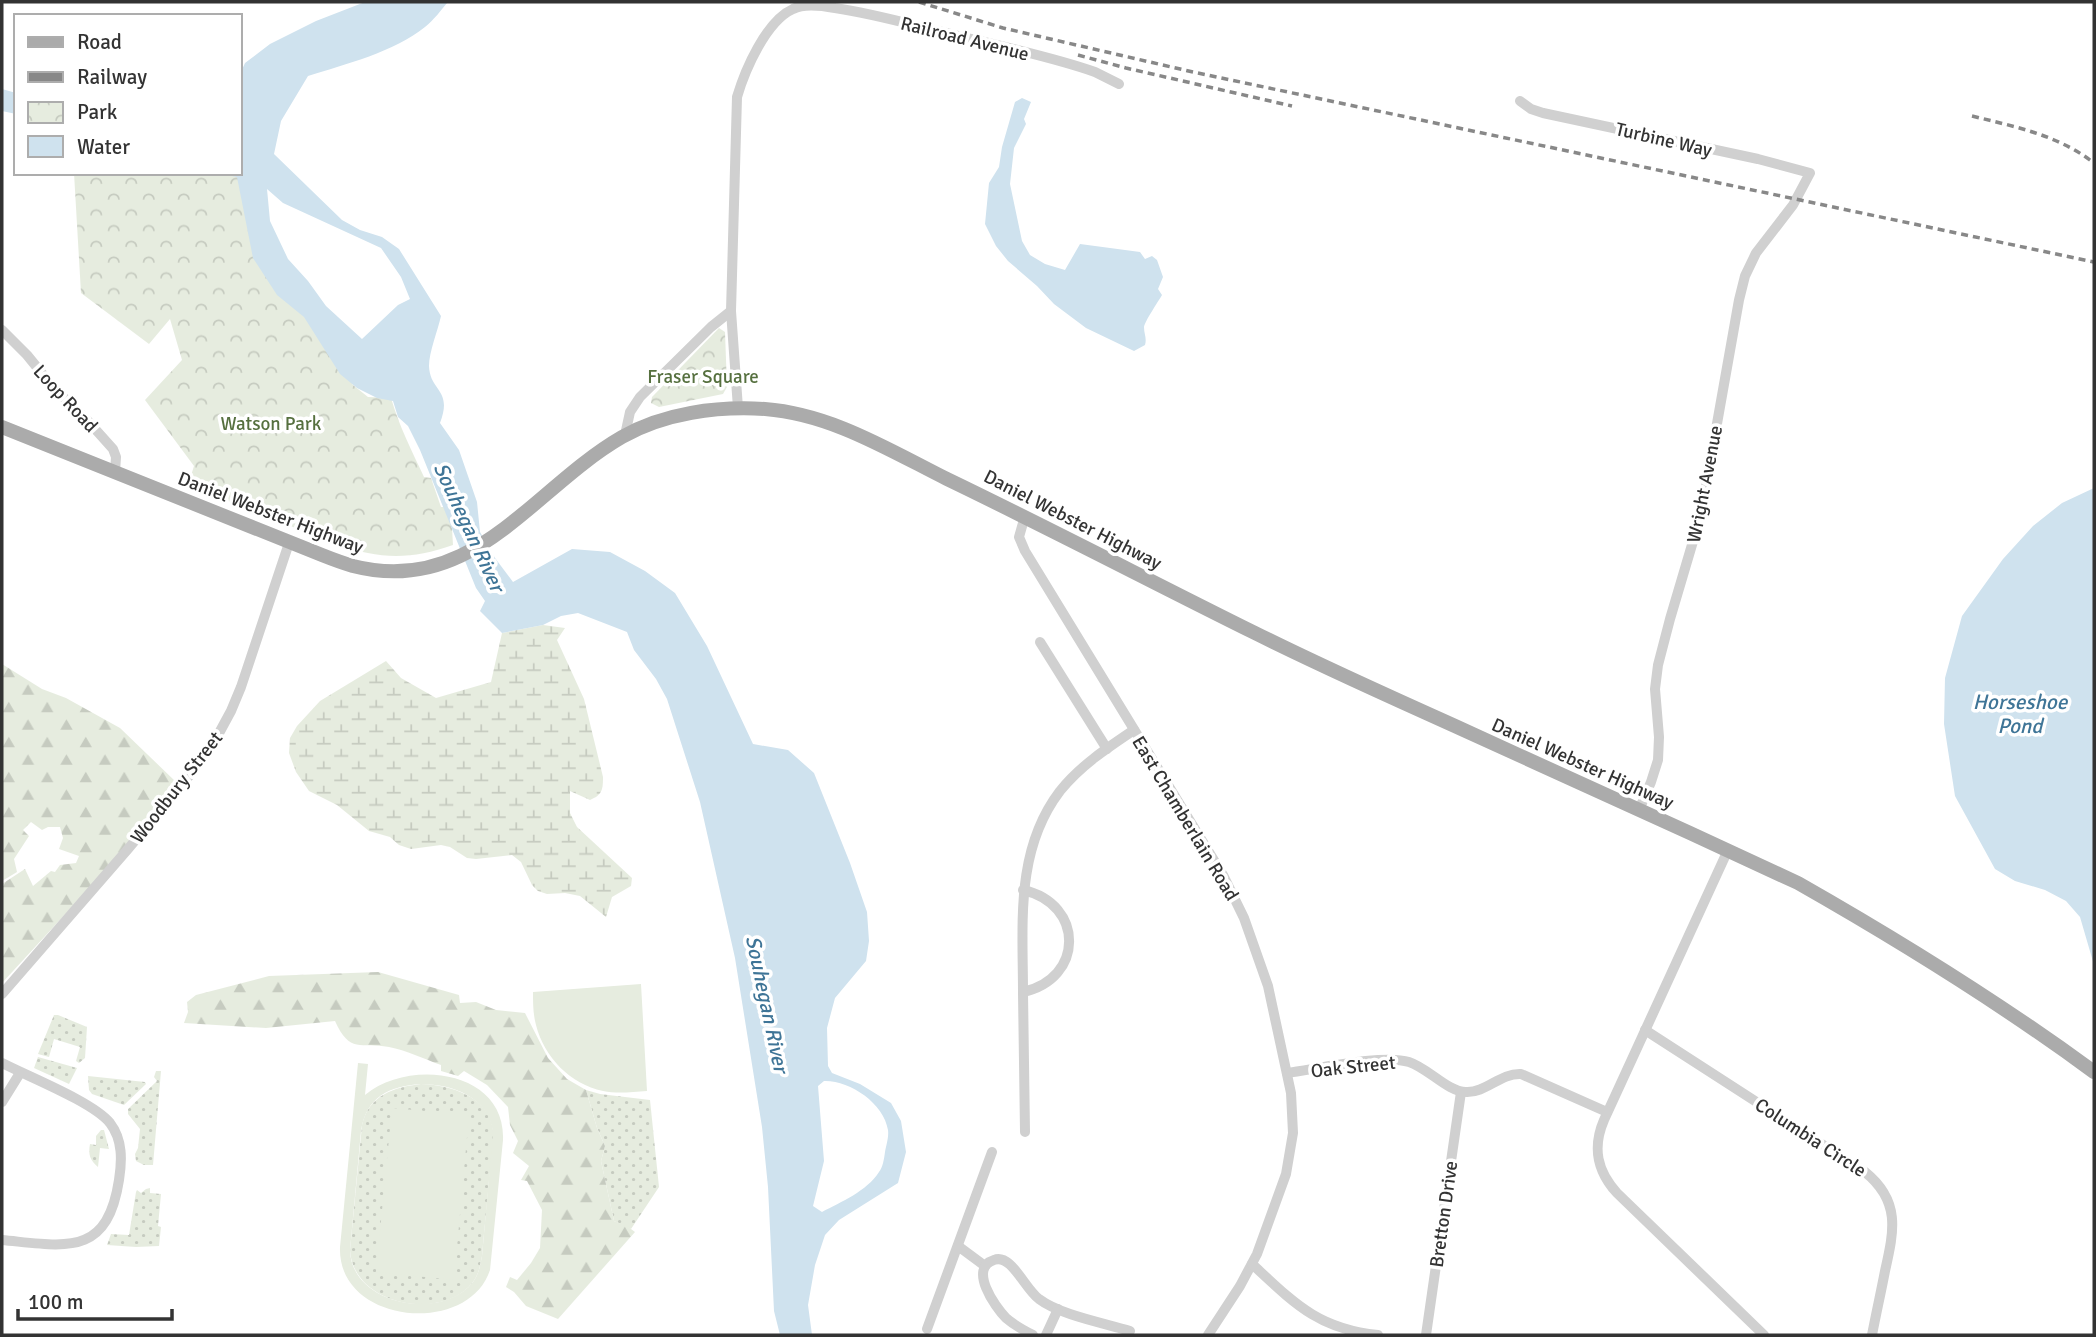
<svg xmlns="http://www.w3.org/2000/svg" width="2096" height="1337" font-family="Signika,sans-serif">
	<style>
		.grass { fill: url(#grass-dots) }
		.forest { fill: url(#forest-firs) }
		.wetland { fill: url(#wetland-marsh) }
		.park { fill: url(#park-crowns) }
		.garden { fill: #e6ecdf; fill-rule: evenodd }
		.water { fill: #cfe2ee; fill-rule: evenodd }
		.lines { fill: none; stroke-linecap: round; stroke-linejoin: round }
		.minor { stroke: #d0d0d0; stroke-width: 10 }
		.major { stroke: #ababab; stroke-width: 14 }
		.rail { stroke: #888; stroke-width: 3.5; stroke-dasharray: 7 5; stroke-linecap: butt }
		.labels { text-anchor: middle; stroke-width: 7; stroke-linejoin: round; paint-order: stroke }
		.street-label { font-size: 19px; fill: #333; stroke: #fff }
		.park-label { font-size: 19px; fill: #56703f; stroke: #fff }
		.water-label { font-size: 21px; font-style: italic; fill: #3f7597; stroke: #fff }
	</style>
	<defs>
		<pattern id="grass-dots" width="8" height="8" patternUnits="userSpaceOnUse" patternTransform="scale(1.75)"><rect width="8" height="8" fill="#e6ecdf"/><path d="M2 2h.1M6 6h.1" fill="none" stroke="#c6cbc0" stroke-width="1.8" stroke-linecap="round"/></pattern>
		<pattern id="forest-firs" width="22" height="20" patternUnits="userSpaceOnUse" patternTransform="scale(1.75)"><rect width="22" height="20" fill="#e6ecdf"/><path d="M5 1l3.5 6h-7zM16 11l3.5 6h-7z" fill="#c6cbc0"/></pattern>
		<pattern id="wetland-marsh" width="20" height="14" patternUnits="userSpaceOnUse" patternTransform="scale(1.75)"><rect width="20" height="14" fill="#e6ecdf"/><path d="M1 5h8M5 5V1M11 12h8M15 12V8" fill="none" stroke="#c6cbc0"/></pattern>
		<pattern id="park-crowns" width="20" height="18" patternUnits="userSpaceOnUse" patternTransform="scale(1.75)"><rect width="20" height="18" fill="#e6ecdf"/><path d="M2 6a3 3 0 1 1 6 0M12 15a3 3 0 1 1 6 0" fill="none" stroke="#c6cbc0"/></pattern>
	</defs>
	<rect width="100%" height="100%" fill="#fff"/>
	<g class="grass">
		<path d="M54,1015H58L87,1027L85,1058L79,1063L76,1061L80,1047L54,1039L49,1057L38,1054Z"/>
		<path d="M38,1057L77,1068L69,1084L34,1068Z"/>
		<path d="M156,1071H161L153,1165H144L136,1161L135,1154L138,1148L140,1129L128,1114V1109L157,1081L154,1077Z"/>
		<path d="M88,1076L145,1082L146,1084L124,1105L92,1094L89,1090Z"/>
		<path d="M421,1084C450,1085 489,1096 493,1130C494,1146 491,1164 489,1180C487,1205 484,1231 482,1256C480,1266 479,1274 473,1282C443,1322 353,1306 350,1250L362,1125C369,1095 394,1087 421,1084Z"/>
		<path d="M586,1090L600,1094L650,1100L659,1187L631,1229L614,1221L601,1161L605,1146L597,1128Z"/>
		<path d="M101,1130H104L109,1149L100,1148L98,1167C90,1160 88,1155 90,1144L96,1145V1136Z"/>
		<path d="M150,1188V1193L161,1194L158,1226L161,1227L159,1246L136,1247L107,1245L111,1234L129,1235L136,1192L137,1190L141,1193L146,1189Z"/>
	</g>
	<g class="forest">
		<path d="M2,664L42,689L66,698L120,728L175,781L126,848L2,983V884L25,869L33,886L51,871L55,872L60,865L76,863L79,856L59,849L63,838L60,827H48L42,830L31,822L23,830L29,836L14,859L17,872L2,881Z"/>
		<path d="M378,972L459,995L460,1003L476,1002L496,1010L525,1013L548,1058L567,1079L586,1090L597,1128L605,1146L601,1161L614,1221L627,1226L635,1232L558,1319L526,1306L514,1292L506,1287L510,1277L517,1280L531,1263L540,1248L542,1210L527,1181L521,1180L529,1166L513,1153L518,1141L510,1125L508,1107L487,1085L464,1071L458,1076L441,1071V1065C424,1059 406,1050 389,1047C360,1042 350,1054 335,1021L266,1028L184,1023L188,1012L187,1002L196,995L269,976Z"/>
	</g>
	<path class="wetland" d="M543,625L565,628L557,640L584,699L603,777C603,790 602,795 590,800L570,791V813L577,827L632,878L631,886L612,897L606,917L580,896L565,893L547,894L538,891L532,885L521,862L512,855L476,859L467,858L450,847L441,845L411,849L399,845L390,837L369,831L337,805L309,791L296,772L289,753L290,738L297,726L320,701L386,661L401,678L436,698L491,682L502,633Z"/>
	<g class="park">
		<path d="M74,173H236L311,314L353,385L368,397L391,398C399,426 412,451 424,477L431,478L441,507H447L452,528L453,545C411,560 379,559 338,545L188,485L194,466L145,400L182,360L170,319L149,344L81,293Z"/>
		<path d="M719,328L725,332L727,387L723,394L659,407L651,403L652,397Z"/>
	</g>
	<g class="garden">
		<path d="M641,984L647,1091C632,1092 617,1094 603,1091C570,1084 544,1057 536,1025C533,1014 533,1003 533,992Z"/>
		<path d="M358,1063L368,1064L365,1095C409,1058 506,1070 503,1140L490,1270C468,1337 337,1324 340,1247ZM421,1084C452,1084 489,1097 493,1132L482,1256C480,1266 479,1274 473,1282C442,1322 351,1305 350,1250L361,1131C366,1097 389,1086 421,1084Z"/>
		<path d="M392,1108L469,1115L454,1280L376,1272Z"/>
	</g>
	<g class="water">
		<path d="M365,2H448C441,10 434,20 425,27C394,52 346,64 308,76L281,121L274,154L342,220L360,230L382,237L399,249L441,316C438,330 429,352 429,366C430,392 453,389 440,423L459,450L477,502L480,532L495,558L513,582L572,549L610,552L645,571L675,593L707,646L753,744L788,750L814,773L850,863L867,912L869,941L866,961L835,998L827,1028L828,1066L832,1073L860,1084L891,1103L901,1121L906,1152L898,1183L839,1220L825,1235L815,1265L808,1305L812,1335H780L774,1311L768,1187L762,1127L735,958L700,802L667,699L656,679L634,650L627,632L578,613L561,616L543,625L502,633L480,611L485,601L476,588L420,450L408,426L398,417L393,401L377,398L357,388L340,374L304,317L277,295L253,258L237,177L217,173H240V74L245,63L270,44L316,21ZM267,189L283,203L381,248L401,277L410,299L398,305L362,339L326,306L308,281L288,259L270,221ZM824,1081C849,1080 884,1103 888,1130C889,1137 886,1146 885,1152C884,1159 883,1167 879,1172C867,1191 841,1202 822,1212L813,1206L824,1161L818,1086Z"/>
		<path d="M2,89L16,93V114L2,111Z"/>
		<path d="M1022,98L1031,102L1024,119L1026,124L1014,148L1010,184L1022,241L1030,255L1045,264L1065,270L1080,244L1140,252L1145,259L1152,256L1157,260L1163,277L1158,289L1162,295C1158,302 1145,321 1144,327C1144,334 1147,338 1145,345L1134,351L1086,328L1054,304L1037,286L1008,261L996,246L985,224L989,183L999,167L1002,147L1015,102Z"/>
		<path d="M2094,488V965L2080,917L2066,901L2045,890L2015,881L1995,869L1955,796L1944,724L1945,678L1962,616L2003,559L2033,526L2062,503Z"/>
	</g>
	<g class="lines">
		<g class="minor">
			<path d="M1520,101L1531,109L1543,113L1758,159L1810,173L1793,205L1756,253L1745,276L1739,300L1705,491L1694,538L1670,619L1658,665L1655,689L1659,737L1658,760L1651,782L1639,810"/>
			<path d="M731,311L738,408"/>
			<path d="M2,330L27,355L53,387L87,420L113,449L116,457L115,472"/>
			<path d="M625,435L630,412L640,397L711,327L731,311L737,97C745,70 766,21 793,9C804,3 824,6 835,8C876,14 916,26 955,35C1000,46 1053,57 1095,72C1103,76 1111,80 1119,84"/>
			<path d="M1025,516L1019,537L1025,551L1223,875L1244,918L1268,986L1291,1093L1293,1133L1286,1174L1257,1254L1240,1286L1208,1335"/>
			<path d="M1040,642L1107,749"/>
			<path d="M1728,850L1604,1120C1592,1148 1597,1171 1617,1193L1764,1335"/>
			<path d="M1023,890C1085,904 1084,979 1023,992"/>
			<path d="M2,994L128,849L189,776L218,735L231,711L241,687L289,543"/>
			<path d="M1645,1030L1865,1172C1901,1201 1894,1231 1885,1271C1881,1292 1876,1314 1872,1335"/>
			<path d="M2,1063C29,1077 93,1102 110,1123C123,1140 122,1161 119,1180C107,1258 65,1246 2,1240"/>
			<path d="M1287,1073C1317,1069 1383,1054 1409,1062C1428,1068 1448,1092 1466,1092C1486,1093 1500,1073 1521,1074L1607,1112"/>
			<path d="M2,1102L20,1073"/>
			<path d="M1025,1132C1024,1086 1024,1039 1023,993C1023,923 1015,850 1060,791C1080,766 1107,748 1134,730"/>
			<path d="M958,1246L985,1266"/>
			<path d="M1252,1264C1294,1303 1318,1329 1378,1335"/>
			<path d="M927,1329L992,1152"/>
			<path d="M1033,1335C1023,1330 1014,1325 1006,1318C995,1307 968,1268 994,1260C1011,1253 1025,1289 1039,1299C1060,1315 1104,1323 1130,1331"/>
			<path d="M1046,1335L1058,1309"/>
			<path d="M1426,1335L1461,1092"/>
		</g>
		<path class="major" d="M2,427L322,555C332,559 343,563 353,566C473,597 532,489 622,437C664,413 717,406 765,409C831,414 889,450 947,479C1051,529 1152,582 1255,633C1321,666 1388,696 1455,726C1570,778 1684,830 1798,883C1900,941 2000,1003 2094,1072"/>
		<g class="rail">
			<path d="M919,2L1003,28L1193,72L2094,262"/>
			<path d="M1078,55L1126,68L1292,106"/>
			<path d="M1972,116C2016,127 2058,135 2094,163"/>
		</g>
	</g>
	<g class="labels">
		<g class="street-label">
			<text transform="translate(965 38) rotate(14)" y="7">Railroad Avenue</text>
			<text transform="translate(1664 139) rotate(13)" y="7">Turbine Way</text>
			<text transform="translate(66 398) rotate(47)" y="7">Loop Road</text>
			<text transform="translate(1704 484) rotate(-79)" y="7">Wright Avenue</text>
			<text transform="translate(271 512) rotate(21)" y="7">Daniel Webster Highway</text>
			<text transform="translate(1073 519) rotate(27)" y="7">Daniel Webster Highway</text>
			<text transform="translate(1583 763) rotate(24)" y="7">Daniel Webster Highway</text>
			<text transform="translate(176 787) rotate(-52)" y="7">Woodbury Street</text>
			<text transform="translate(1186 818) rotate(59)" y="7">East Chamberlain Road</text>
			<text transform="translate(1353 1066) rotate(-6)" y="7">Oak Street</text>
			<text transform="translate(1811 1137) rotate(33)" y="7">Columbia Circle</text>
			<text transform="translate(1443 1214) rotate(-82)" y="7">Bretton Drive</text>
		</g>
		<g class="park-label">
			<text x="703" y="383">Fraser Square</text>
			<text x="271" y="430">Watson Park</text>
		</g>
		<g class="water-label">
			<text transform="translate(469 527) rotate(65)" y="7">Souhegan River</text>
			<text x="2020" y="709">Horseshoe<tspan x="2020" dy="24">Pond</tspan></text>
			<text transform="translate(767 1004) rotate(78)" y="7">Souhegan River</text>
		</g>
	</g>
	<rect width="2096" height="1337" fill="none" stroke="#333333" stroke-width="7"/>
	<rect x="14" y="14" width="228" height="161" fill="#ffffff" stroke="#adadad" stroke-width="2"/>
	<rect x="28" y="37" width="35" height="10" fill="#ababab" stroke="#adadad" stroke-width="2"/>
	<text x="77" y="49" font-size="21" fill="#333333">Road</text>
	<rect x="28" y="72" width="35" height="10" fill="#888888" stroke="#adadad" stroke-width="2"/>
	<text x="77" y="84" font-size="21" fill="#333333">Railway</text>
	<rect x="28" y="102" width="35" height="21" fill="url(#park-crowns)" stroke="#adadad" stroke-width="2"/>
	<text x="77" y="119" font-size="21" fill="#333333">Park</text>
	<rect x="28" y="136" width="35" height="21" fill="#cfe2ee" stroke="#adadad" stroke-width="2"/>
	<text x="77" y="154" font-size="21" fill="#333333">Water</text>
	<path d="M18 1309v10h154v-10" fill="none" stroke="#333333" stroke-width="3.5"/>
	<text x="28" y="1309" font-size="21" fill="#333333" stroke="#ffffff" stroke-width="5" paint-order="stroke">100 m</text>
</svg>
